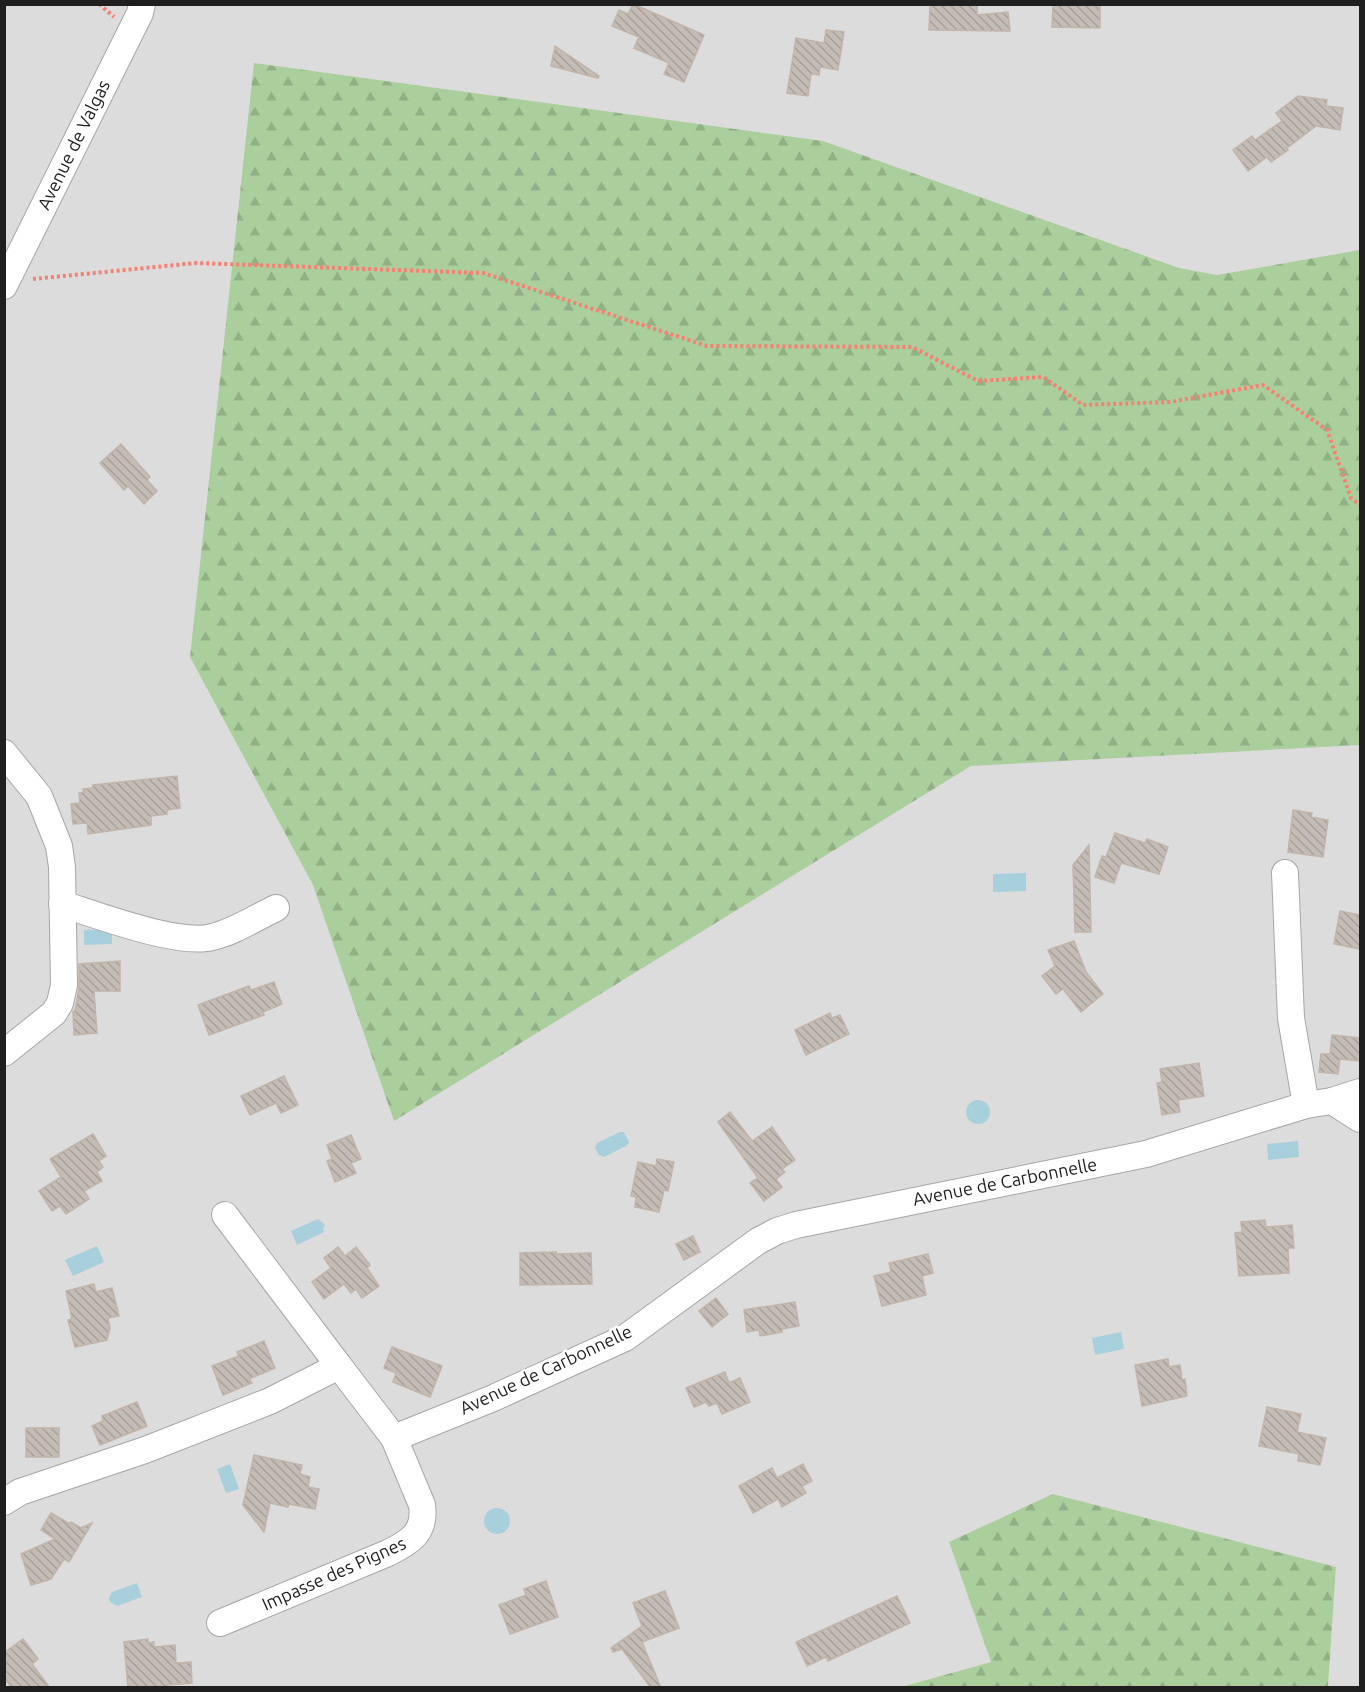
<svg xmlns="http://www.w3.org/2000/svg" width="1365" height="1692" font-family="Ubuntu,sans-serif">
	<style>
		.residential { fill: #dddcdc }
		.forest { fill: url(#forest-firs) }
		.water { fill: #a8cfdc }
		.building { fill: url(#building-back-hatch); stroke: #c1b4a9; stroke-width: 1.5 }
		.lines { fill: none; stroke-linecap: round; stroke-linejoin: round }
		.street-casing { stroke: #a6a6a6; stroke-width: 28 }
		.path { stroke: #f68071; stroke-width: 4; stroke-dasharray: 3 3; stroke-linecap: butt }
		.street { stroke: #fff; stroke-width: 26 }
		.labels { text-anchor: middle; stroke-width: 5; stroke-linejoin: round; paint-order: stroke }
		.street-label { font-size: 18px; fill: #1f1f1f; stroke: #fff }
	</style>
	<defs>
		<pattern id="forest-firs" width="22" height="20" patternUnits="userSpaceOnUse" patternTransform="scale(1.5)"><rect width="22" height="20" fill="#aace9c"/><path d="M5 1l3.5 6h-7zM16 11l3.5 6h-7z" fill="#92b086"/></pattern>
		<pattern id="building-back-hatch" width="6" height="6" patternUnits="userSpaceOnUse" patternTransform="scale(1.5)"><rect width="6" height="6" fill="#c4bcb5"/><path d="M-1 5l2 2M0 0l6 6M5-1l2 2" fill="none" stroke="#a8a19b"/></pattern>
	</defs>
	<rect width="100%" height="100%" fill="#f0ede6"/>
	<path class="residential" d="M5,5H1360V1687H1328L1336,1567L949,1542L991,1662L901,1687L5,1688Z"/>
	<g class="forest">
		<path d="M254,63L823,141L1179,268L1217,275L1360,250V745L971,766L394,1121L313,885L190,657Z"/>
		<path d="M1053,1494L1336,1567L1328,1687H901L991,1662L949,1542Z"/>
	</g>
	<g class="water">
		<path d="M1026,873V891L993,892V874Z"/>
		<path d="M112,929V944L84,945V930Z"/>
		<circle cx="978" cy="1112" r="12"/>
		<path d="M620,1132H624L629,1142L626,1146L604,1157L599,1155L595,1148L597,1143Z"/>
		<path d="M1298,1141L1299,1157L1268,1160L1267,1144Z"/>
		<path d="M318,1219L325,1225L323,1229L324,1232L297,1245L291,1231Z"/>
		<path d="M97,1246L104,1262L73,1276L65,1260Z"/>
		<path d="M1121,1332L1124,1349L1095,1355L1092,1338Z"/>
		<path d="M230,1464L239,1489L226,1493L217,1469Z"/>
		<circle cx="497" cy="1521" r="13"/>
		<path d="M137,1583L142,1597L117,1606L110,1602L109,1598L112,1592Z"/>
	</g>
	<g class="building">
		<path d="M633,4L704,35L684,82L664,74L669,63L634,48L639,37L612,26L619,10L628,14Z"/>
		<path d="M930,4H977V15L1008,12L1010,31L929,30Z"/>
		<path d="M1053,4H1100V28L1052,27Z"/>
		<path d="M826,30L844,32L838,70L820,67L819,75L811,74L808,96L787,93L796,38L824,43Z"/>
		<path d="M555,46L599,76L598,78L551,66Z"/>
		<path d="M1298,96L1327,100L1326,106L1343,108L1340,130L1316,126L1287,148L1288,150L1271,162L1267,157L1248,171L1233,150L1252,136L1255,140L1282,121L1276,113Z"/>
		<path d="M121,444L150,477L147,480L157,491L144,504L128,486L124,490L100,463Z"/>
		<path d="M177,776L180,808L167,810V814L151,816V825L88,834L87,823L73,824L71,804L80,803L79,793L84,792L83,789L92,788L93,785Z"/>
		<path d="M1293,810L1312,813L1311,817L1328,820L1323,857L1288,852Z"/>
		<path d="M1115,833L1145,843L1147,839L1168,847L1159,874L1121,863L1114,883L1095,877L1102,856L1106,857Z"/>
		<path d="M1089,845L1091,932H1075L1073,865Z"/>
		<path d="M1340,911L1360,915V949L1334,944Z"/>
		<path d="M1074,941L1086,972L1103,994L1081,1012L1063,989L1056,994L1042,976L1055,966L1048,950Z"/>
		<path d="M120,961V991H94L97,1033L74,1035L73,1011H75L79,988V964Z"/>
		<path d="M274,982L282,1004L263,1012L264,1015L209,1035L198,1005L249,986L251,990Z"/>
		<path d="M830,1013L832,1018L840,1015L849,1034L806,1055L795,1030Z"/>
		<path d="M1332,1035L1360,1038V1061L1340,1059L1338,1074L1319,1072L1321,1054H1330Z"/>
		<path d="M1199,1063L1204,1096L1178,1100L1180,1112L1162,1115L1157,1083L1162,1082L1160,1069Z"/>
		<path d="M284,1076L298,1105L281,1113L276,1103L250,1115L241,1096Z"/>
		<path d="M730,1112L752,1141L772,1127L795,1160L782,1169L785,1172L776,1179L782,1187L764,1201L750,1183L758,1178L718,1122Z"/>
		<path d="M93,1134L106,1156L99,1161L103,1167L97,1172L102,1181L84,1191L89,1199L66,1214L60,1206L52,1211L39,1191L61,1177L50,1159Z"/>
		<path d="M351,1135L361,1159L351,1163L356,1173L335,1182L327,1161L332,1159L327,1145Z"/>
		<path d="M657,1159L674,1162L668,1191L664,1190L659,1212L635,1207L636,1197L631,1196L638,1162L656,1166Z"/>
		<path d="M1265,1220L1266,1227L1292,1225L1294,1248H1288L1289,1273L1239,1276L1235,1233L1242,1232L1241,1222Z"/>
		<path d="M693,1236L700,1252L684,1260L676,1244Z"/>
		<path d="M338,1247L345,1256L356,1247L370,1265L367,1268L379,1286L362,1298L356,1289L351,1293L344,1284L324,1299L312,1282L331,1268L324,1258Z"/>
		<path d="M556,1252V1254L591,1253L592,1284L520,1285V1253Z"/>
		<path d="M928,1254L933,1273L922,1276L926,1295L882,1306L874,1276L891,1272L889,1263Z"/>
		<path d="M94,1284L96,1292L112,1288L119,1316L108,1318L110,1328L107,1340L75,1347L68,1320L72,1319L66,1291Z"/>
		<path d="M716,1298L728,1314L712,1327L699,1311Z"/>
		<path d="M795,1302L799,1326L782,1329V1332L760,1336L759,1330L747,1332L744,1310Z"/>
		<path d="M264,1341L275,1368L249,1379L252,1383L223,1395L212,1366L239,1356L237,1352Z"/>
		<path d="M392,1347L442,1366L430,1397L393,1382L396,1373L384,1368Z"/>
		<path d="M1168,1359L1169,1367L1180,1365L1182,1380L1185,1379L1187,1396L1142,1406L1135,1365Z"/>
		<path d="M725,1372L729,1383L740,1378L750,1402L722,1414L717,1403L709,1406L706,1402L694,1407L686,1388Z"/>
		<path d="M137,1402L147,1426L100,1445L92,1426L103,1421L102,1416Z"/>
		<path d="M1267,1407L1301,1414L1297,1432L1326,1438L1320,1465L1298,1461L1299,1454L1259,1446Z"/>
		<rect x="26" y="1428" width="33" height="29"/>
		<path d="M254,1455L302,1465L300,1474L310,1477L308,1487L319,1489L315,1509L289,1504L288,1507L270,1503L264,1532L243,1505Z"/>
		<path d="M803,1464L812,1481L802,1486L806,1493L782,1507L778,1499L753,1513L739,1486L772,1468L777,1478Z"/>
		<path d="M51,1513L70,1524L71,1522L81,1528L92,1523L69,1562L64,1559L51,1579L31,1585L21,1554L55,1539L41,1530Z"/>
		<path d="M546,1581L558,1617L510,1634L499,1605L526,1595L524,1589Z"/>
		<path d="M665,1591L679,1628L642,1642L661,1688H651L622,1649L613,1652L611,1648L642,1626L633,1603Z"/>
		<path d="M897,1596L910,1623L828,1661L826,1657L807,1666L796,1642Z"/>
		<path d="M23,1639L38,1659L32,1664L50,1688H12L4,1678V1653Z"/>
		<path d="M148,1639V1643L154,1642V1647L175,1645L176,1663L191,1662L192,1683L167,1685V1688H128L124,1642Z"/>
	</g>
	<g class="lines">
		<defs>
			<g id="street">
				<path d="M4,286L140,13L142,4"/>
				<path d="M4,753L39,796L59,846L62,867L64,985L60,1003L54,1013L4,1053"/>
				<path d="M1285,873L1291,1018L1306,1105"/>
				<path d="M62,904C97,915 179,946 212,937C234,932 255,918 276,908"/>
				<path d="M1332,1101L1360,1119"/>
				<path d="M225,1215L339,1366"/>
				<path d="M4,1502L20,1492L145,1450L270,1401L339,1366L394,1438L491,1399L625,1338L758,1241L777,1231L796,1225L1146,1154L1306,1105L1332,1101L1360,1092"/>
				<path d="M220,1623L388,1553C410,1542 426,1533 422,1505L394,1438"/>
			</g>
		</defs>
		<use href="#street" class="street-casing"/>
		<g class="path">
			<path d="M99,4L114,17"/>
			<path d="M33,279L196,263L483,273L707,346L912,347L978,381L1043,377L1083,405L1170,402L1263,385L1327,430L1351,498L1360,505"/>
		</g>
		<use href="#street" class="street"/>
	</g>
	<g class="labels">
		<g class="street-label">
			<text transform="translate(74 145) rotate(-64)" y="6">Avenue de Valgas</text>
			<text transform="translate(1005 1182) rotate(-11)" y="6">Avenue de Carbonnelle</text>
			<text transform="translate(546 1370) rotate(-25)" y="6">Avenue de Carbonnelle</text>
			<text transform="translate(334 1574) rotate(-24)" y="6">Impasse des Pignes</text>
		</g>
	</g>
	<rect width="1365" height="1692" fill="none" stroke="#1f1f1f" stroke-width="12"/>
</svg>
